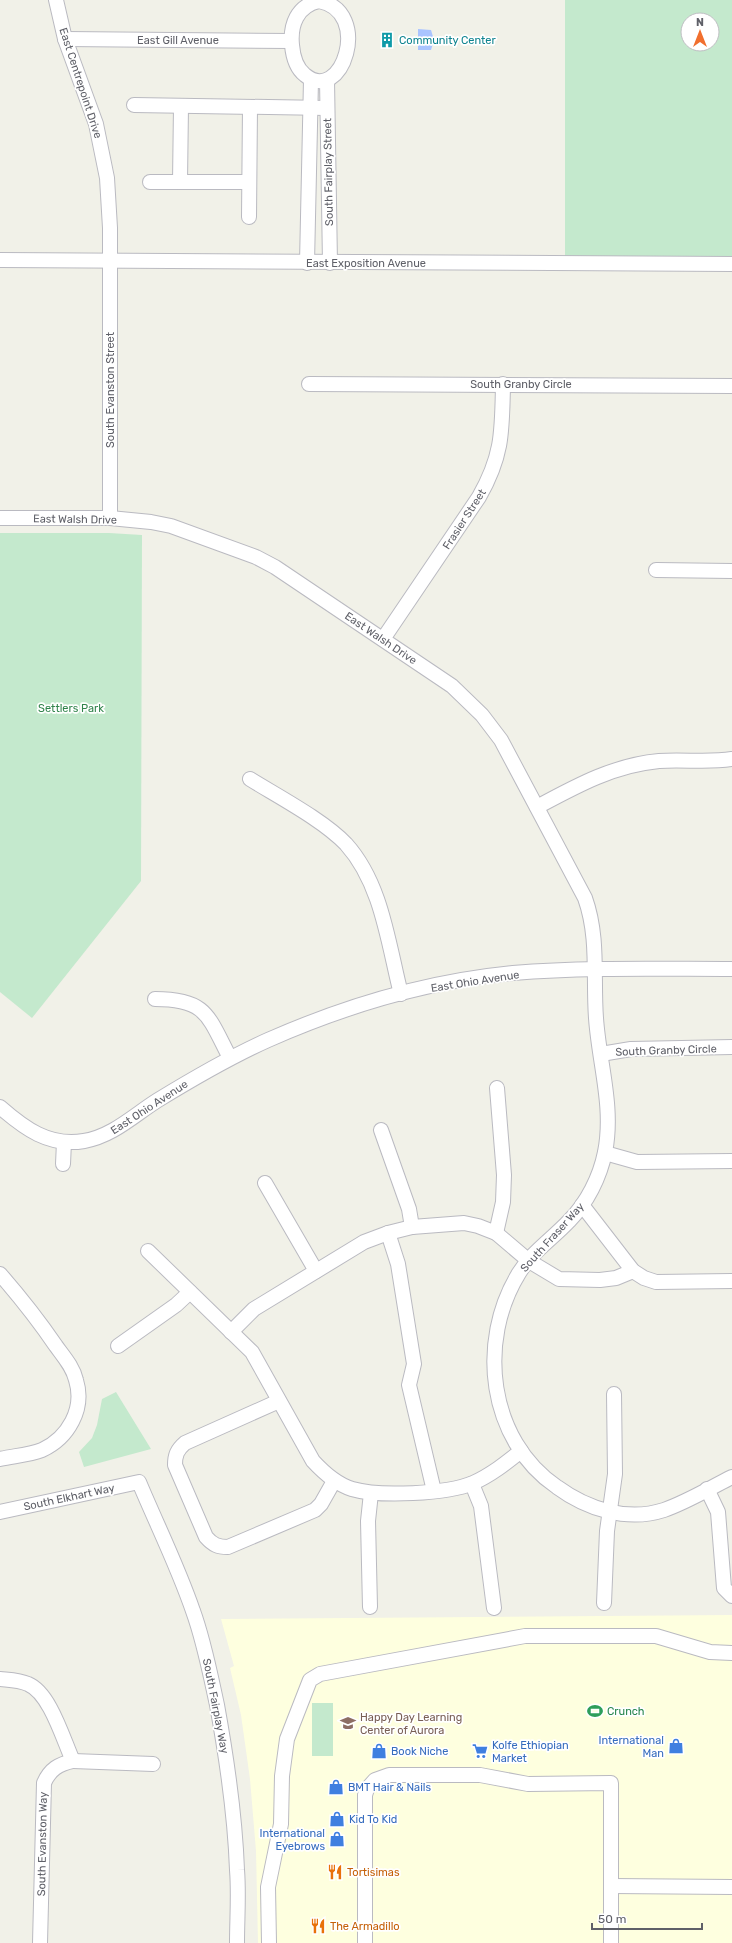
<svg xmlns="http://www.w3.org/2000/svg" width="732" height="1943" font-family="Rubik,sans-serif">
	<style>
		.commercial { fill: #feffdf }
		.green { fill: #c4e9cd; fill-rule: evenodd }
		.water { fill: #aac4ff }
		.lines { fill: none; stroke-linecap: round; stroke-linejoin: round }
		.minor-casing { stroke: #babac1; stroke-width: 16 }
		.minor { stroke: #fff; stroke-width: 14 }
		.labels { text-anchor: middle; stroke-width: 3.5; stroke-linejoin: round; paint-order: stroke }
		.street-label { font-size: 11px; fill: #5f6068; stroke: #fff }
		.culture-label { font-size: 11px; fill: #0d838f; stroke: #fff; text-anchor: start }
		.park-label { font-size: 11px; fill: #31844b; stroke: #fff }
		.leisure-label { font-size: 11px; fill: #27864d; stroke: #fff; text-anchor: start }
		.education-label { font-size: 11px; fill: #785e54; stroke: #fff; text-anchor: start }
		.shop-label { font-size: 11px; fill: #366cbe; stroke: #fff; text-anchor: start }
		.food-label { font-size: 11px; fill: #c56008; stroke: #fff; text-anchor: start }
	</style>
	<rect width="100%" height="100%" fill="#f1f1e8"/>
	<path class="commercial" d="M732,1615V1943H258L256,1851L250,1779L241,1715L230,1668L234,1666L221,1619Z"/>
	<g class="green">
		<path d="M565,0H732V264H565ZM688,20H712V44H688Z"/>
		<path d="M0,533H109L142,535L141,881L32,1018L0,992Z"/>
		<path d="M116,1392L151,1449L84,1467L79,1452L92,1438L97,1425L102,1399Z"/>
		<rect x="312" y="1703" width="21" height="53"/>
	</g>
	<path class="water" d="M418,29L431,30L434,40L431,50H418Z"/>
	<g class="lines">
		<defs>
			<g id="minor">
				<path d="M56,0L65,39L96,124L107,178L110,228V518"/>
				<path d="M319,1C373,11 342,106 305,75C296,68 293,57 292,45C290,25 297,6 319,1Z"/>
				<path d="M65,39L291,41"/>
				<path d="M327,80L330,263"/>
				<path d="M134,105L327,108"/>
				<path d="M150,182H249"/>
				<path d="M180,182L181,106"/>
				<path d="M249,217L250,107"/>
				<path d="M0,260L732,264"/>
				<path d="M307,263L311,80"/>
				<path d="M309,384L732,386"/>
				<path d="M0,518H110L151,522L171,526L256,557L275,567L452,686L482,715L501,740L585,898C599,937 593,978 596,1018C599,1063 614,1107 605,1152C600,1177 587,1203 569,1221C552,1239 532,1252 519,1273C477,1341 488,1440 557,1487C587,1509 627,1522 664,1510C687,1502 710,1488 732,1477"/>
				<path d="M656,570L732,571"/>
				<path d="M383,639L479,497C503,455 502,431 503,384"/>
				<path d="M250,779C279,797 323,820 346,844C382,884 388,943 401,994"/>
				<path d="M537,807C576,786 614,765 659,761C683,759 708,763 732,759"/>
				<path d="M155,999C207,999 208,1016 230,1058"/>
				<path d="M601,1054L631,1049L732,1047"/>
				<path d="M0,1107C24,1128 49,1147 84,1141C113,1136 134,1115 158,1100C194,1078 230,1057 268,1040C345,1006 429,981 513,973C585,967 659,969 732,969"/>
				<path d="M381,1130L409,1209L412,1227"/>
				<path d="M605,1153L637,1162L732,1161"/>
				<path d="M63,1164L64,1142"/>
				<path d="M265,1183L316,1271"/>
				<path d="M582,1205L633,1271L644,1278L656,1282L732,1281"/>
				<path d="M388,1233L398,1264L414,1364L409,1385L434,1491"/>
				<path d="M496,1233L503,1202L504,1175L497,1088"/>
				<path d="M148,1251L252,1352L313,1461C324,1473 336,1484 352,1489C379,1497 447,1494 473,1483C491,1475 506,1463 521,1451"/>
				<path d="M0,1274C20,1297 39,1321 56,1346C64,1357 73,1367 76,1380C85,1409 68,1438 42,1450C29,1455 13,1456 0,1459"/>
				<path d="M231,1332L254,1309L364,1242L388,1233L412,1227L464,1223L478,1226L496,1233L529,1261L559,1279L600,1280L616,1278L633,1271"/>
				<path d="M118,1346L176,1305L190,1292"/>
				<path d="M279,1401L185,1443C177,1450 175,1455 175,1465L206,1537C213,1545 218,1547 228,1547L315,1510L321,1504L334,1481"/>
				<path d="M472,1484L481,1506L494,1608"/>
				<path d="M707,1489L718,1512L724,1588L732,1596"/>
				<path d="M0,1512L139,1482C157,1525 178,1567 193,1611C204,1641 210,1673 217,1705C227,1760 235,1814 237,1870C239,1894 237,1919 237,1943"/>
				<path d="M604,1603L607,1531L615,1474L614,1394"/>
				<path d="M370,1607L368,1521L371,1493"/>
				<path d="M0,1679C10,1680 19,1680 28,1684C50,1693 63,1739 73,1761C59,1764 50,1769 44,1783L40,1943"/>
				<path d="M73,1761L153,1764"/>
				<path d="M611,1886L732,1887"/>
				<path d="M269,1943L268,1887L281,1824L282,1776L287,1739L310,1680L320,1674L525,1636H656L710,1652L732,1653"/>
				<path d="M365,1943V1795L367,1789L375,1780L389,1775H480L528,1784L611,1783V1943"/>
			</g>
		</defs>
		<use href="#minor" class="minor-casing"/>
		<use href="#minor" class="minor"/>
	</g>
	<defs>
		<symbol id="building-bare" viewBox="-9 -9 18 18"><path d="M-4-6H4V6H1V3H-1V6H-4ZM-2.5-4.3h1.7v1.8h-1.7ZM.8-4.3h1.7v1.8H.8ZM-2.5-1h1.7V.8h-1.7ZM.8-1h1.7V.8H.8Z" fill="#0f9aa8" stroke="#fff" stroke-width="2.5" paint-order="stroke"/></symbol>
		<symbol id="stadium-bare" viewBox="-9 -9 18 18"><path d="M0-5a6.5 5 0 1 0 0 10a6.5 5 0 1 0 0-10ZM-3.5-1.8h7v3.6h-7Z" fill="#2e9e5b" stroke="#fff" stroke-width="2.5" paint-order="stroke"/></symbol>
		<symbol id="school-bare" viewBox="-9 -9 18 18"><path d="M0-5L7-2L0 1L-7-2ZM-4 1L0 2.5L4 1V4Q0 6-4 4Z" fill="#8d6e63" stroke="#fff" stroke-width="2.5" paint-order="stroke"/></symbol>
		<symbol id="shop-bare" viewBox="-9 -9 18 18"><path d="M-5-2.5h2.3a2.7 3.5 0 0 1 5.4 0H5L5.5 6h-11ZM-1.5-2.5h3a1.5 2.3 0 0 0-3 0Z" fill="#3f7fe0" stroke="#fff" stroke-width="2.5" paint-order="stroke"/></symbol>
		<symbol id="supermarket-bare" viewBox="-9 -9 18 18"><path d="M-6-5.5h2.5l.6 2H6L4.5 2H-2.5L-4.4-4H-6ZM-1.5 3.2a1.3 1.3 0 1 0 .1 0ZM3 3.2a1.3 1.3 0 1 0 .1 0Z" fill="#3f7fe0" stroke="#fff" stroke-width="2.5" paint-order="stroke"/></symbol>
		<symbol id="restaurant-bare" viewBox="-9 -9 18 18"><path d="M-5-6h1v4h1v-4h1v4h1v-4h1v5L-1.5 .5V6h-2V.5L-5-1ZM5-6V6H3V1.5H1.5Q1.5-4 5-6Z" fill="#e8710a" stroke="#fff" stroke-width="2.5" paint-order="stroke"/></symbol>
	</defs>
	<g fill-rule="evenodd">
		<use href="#building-bare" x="376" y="29" width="22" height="22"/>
		<use href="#stadium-bare" x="584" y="1700" width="22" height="22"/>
		<use href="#school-bare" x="337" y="1712" width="22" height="22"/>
		<use href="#shop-bare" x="665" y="1735" width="22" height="22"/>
		<use href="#shop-bare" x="368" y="1740" width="22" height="22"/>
		<use href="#supermarket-bare" x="469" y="1740" width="22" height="22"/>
		<use href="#shop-bare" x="325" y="1776" width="22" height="22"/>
		<use href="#shop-bare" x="326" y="1808" width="22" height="22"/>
		<use href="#shop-bare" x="326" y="1828" width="22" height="22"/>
		<use href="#restaurant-bare" x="324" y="1861" width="22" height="22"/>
		<use href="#restaurant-bare" x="307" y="1915" width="22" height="22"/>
	</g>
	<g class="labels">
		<g class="street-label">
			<text x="178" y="44">East Gill Avenue</text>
			<text transform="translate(81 83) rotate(72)" y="4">East Centrepoint Drive</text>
			<text transform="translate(328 172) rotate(-91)" y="4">South Fairplay Street</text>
			<text x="366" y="267">East Exposition Avenue</text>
			<text x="521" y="388">South Granby Circle</text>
			<text transform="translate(110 390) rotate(-90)" y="4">South Evanston Street</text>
			<text transform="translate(75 519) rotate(1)" y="4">East Walsh Drive</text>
			<text transform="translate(464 519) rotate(-57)" y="4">Frasier Street</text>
			<text transform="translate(381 638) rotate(34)" y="4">East Walsh Drive</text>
			<text transform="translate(475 981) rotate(-9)" y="4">East Ohio Avenue</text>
			<text transform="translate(666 1050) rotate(-2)" y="4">South Granby Circle</text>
			<text transform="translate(149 1107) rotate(-33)" y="4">East Ohio Avenue</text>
			<text transform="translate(552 1237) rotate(-48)" y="4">South Fraser Way</text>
			<text transform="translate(69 1497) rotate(-12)" y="4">South Elkhart Way</text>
			<text transform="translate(216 1706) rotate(79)" y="4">South Fairplay Way</text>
			<text transform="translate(42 1844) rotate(-89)" y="4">South Evanston Way</text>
		</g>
		<g class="culture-label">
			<text x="399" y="44">Community Center</text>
		</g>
		<g class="park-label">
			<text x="71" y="712">Settlers Park</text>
		</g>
		<g class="leisure-label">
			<text x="607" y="1715">Crunch</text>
		</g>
		<g class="education-label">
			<text x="360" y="1721">Happy Day Learning<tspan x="360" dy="13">Center of Aurora</tspan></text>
		</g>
		<g class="shop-label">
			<text x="664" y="1744" text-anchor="end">International<tspan x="664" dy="13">Man</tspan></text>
			<text x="492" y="1749">Kolfe Ethiopian<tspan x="492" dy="13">Market</tspan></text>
			<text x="391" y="1755">Book Niche</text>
			<text x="348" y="1791">BMT Hair &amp; Nails</text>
			<text x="349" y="1823">Kid To Kid</text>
			<text x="325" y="1837" text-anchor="end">International<tspan x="325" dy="13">Eyebrows</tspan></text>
		</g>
		<g class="food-label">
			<text x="347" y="1876">Tortisimas</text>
			<text x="330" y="1930">The Armadillo</text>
		</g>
	</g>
	<g transform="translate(700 32)"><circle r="19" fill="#ffffff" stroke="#bfbfc3"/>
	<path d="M0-3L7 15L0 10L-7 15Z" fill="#f16f2e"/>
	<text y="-6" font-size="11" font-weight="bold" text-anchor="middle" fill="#5f6068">N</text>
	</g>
	<path d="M592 1923v6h110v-6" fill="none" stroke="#5f6068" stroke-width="2"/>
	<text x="598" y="1923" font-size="12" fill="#5f6068" stroke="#ffffff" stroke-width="3" paint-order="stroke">50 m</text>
</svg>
